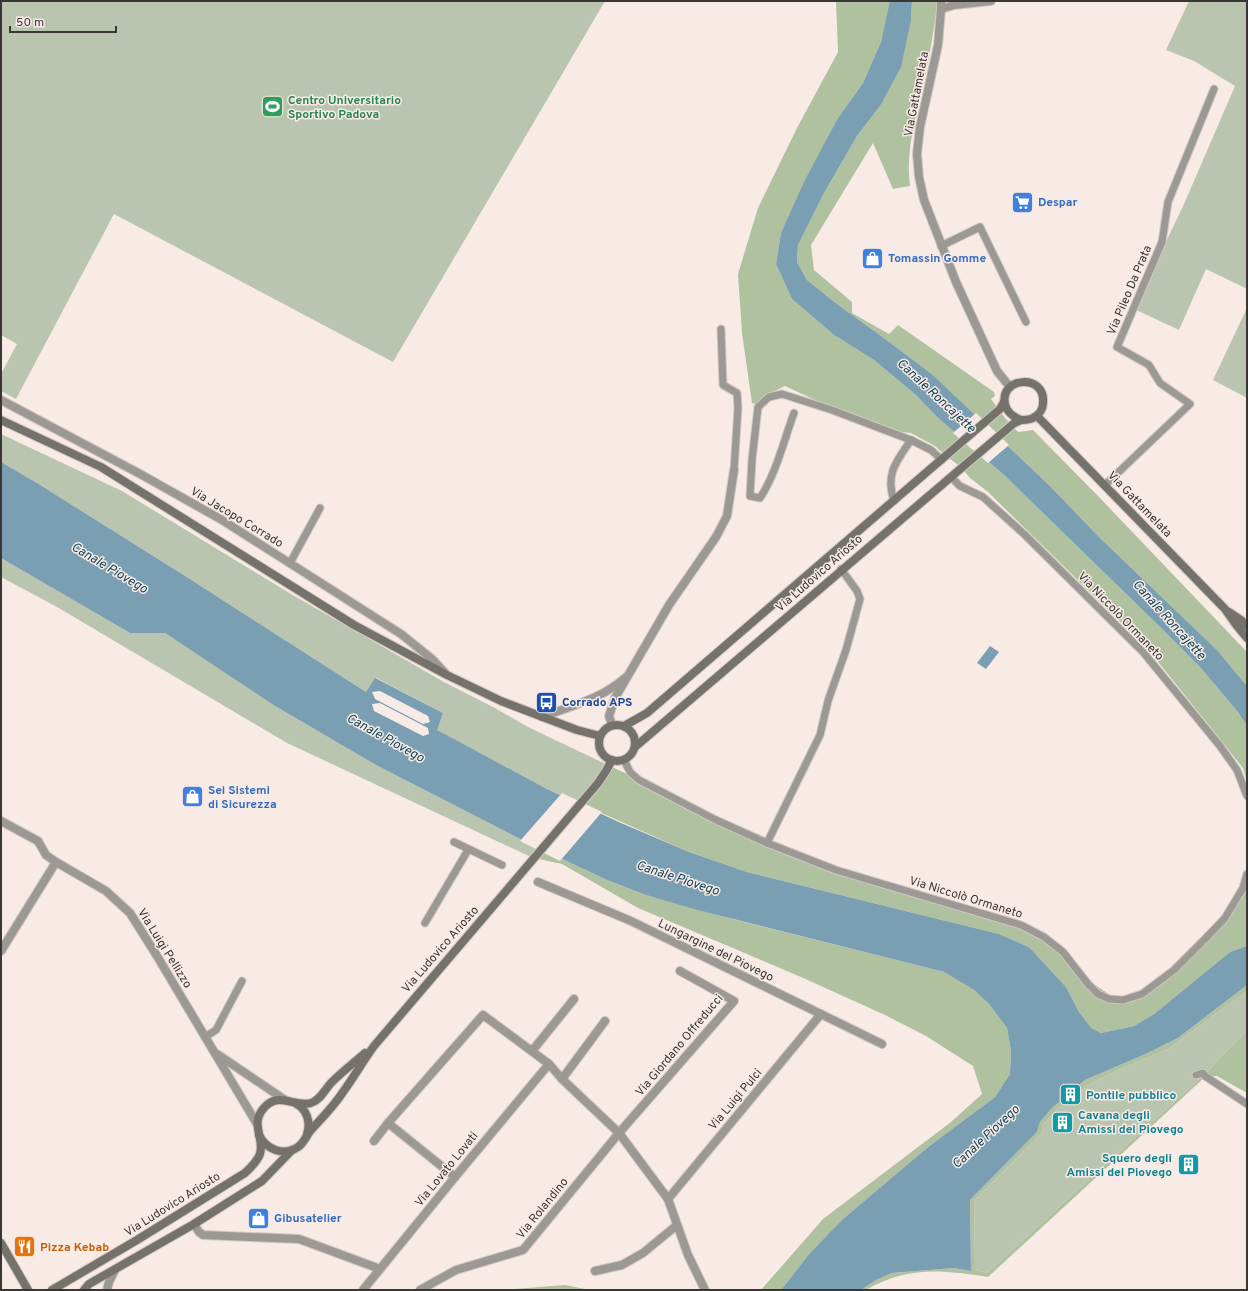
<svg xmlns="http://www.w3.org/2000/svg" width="1248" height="1291" font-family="Overpass,sans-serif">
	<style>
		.green { fill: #bac5b0 }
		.forest { fill: #b0c1a0 }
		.water { fill: #7a9eb2; fill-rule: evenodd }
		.pier { fill: #f8ebe6 }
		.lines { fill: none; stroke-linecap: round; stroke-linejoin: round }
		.lane-casing { stroke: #d2c7c2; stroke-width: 9 }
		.street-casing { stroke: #d2c7c2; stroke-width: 10 }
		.secondary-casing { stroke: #d2c7c2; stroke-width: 10 }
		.lane { stroke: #9c9995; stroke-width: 7 }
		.street { stroke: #9c9995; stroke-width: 8 }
		.secondary { stroke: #75716b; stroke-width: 8 }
		.labels { text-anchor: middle; stroke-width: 3; stroke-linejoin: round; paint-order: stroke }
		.street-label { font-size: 12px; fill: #3a3634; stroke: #f8ebe6 }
		.leisure-label { font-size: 12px; font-weight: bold; fill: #27864d; stroke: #f8ebe6; text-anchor: start }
		.shop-label { font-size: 12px; font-weight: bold; fill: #366cbe; stroke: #f8ebe6; text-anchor: start }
		.transit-label { font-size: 12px; font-weight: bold; fill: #164399; stroke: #f8ebe6; text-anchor: start }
		.culture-label { font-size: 12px; font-weight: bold; fill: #0d838f; stroke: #f8ebe6; text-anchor: start }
		.food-label { font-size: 12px; font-weight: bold; fill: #c56008; stroke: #f8ebe6; text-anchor: start }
		.water-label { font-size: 13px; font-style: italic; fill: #114358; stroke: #f8ebe6 }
	</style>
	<rect width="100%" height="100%" fill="#f8ebe6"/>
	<g class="green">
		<path d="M1,1H605L393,362L114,214L16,399L1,391V374L17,344L1,335Z"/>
		<path d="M1189,1H1247V289L1206,269L1179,330L1134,309L1184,204L1235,86L1194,61L1166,50Z"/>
		<path d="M1247,308V398L1213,380Z"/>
		<path d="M1,434L122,491L291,594L444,682L495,708L528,727L612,767L579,803L547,789L436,730L443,713L376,678L366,692L182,574L37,483L1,462Z"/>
		<path d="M1,558L130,633H165L275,706L376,765L540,849L533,858L287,743L57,607L1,577Z"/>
		<path d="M1247,991V1030L1209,1070L987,1273L975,1270L974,1201L1041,1134L1043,1125L1056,1110L1090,1084L1116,1071L1168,1049Z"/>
	</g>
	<g class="forest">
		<path d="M836,1H890V4L881,42L863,83L838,118L781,233L776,264L792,299L834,335L874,360L916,395L937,417L1004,475L1157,624L1200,667L1238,712L1247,726V782L1243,768L1147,648L988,492L970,478L961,467L946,456L935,446L911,433L885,430L832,408L785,386L768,394L765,407L752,403L742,333L738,274L758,208L797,128L838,52Z"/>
		<path d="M912,1H936L937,8C933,32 930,56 924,80C917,115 905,149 910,186L893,189L873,143L811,245L814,270L852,302V313L889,334L898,325L994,392L995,396L991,399L1005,418L1018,432L1033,430L1098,496L1247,652V686L1217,650L1099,537L1050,486L933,375L892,344L833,301L807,280L797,262L798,245L824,193L857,136L880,106L911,20Z"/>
		<path d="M612,767L716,816L839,869L1024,922L1065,951L1091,982L1113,997L1145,993L1209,938L1247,889V946L1230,952L1154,1014L1134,1026L1101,1033L1090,1028L1079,1012L1066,987L1029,947L999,934L747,872L689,852L579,803Z"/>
		<path d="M540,849L607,880L646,895L736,920L944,972L974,990L989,1004L1007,1028L1011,1051L1010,1074L995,1097L928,1147L843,1219L809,1254L781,1290H761L823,1219L951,1122L982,1094L973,1066L926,1036L885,1015L801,977L638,908L562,864L534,858Z"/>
		<path d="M1247,985V991L1168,1049L1116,1071L1090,1084L1056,1110L1043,1125L1041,1134L974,1201L975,1270L987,1273L1209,1070L1247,1030V1093L1217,1076L1205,1077L988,1277C941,1270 908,1266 866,1290H861L876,1280L892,1273L954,1268L971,1271L970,1200L1037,1132L1040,1122L1052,1108L1085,1080L1148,1053L1178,1038Z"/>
		<path d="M565,1285L590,1290H500Z"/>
	</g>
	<g class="water">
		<path d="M890,1H912L911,20L901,67L880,106L857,136L824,193L798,245L797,262L807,280L833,301L892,344L933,375L1050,486L1099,537L1217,650L1247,686V726L1238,712L1200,667L1157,624L1004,475L937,417L916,395L874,360L834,335L792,299L776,264L781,233L804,182L838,118L863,83L881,42Z"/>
		<path d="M1,462L37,483L182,574L366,692L375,678L443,713L437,730L547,789L621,823L689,852L747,872L999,934L1029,947L1066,987L1079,1012L1091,1028L1101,1033L1134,1026L1154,1014L1230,952L1247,946V985L1178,1038L1148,1053L1085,1080L1052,1108L1040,1122L1037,1132L970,1200L971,1271L954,1268L892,1273L876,1280L861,1290H781L809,1254L843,1219L928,1147L995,1097L1010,1074L1011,1051L1007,1028L989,1004L974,990L944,972L694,909L646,895L607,880L532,845L376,765L275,706L165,633H130L1,558ZM380,691L428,716L430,722L423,724L375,699L372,692ZM380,703L428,728L429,734L423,736L374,711L372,704Z"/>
		<path d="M990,646L999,652L986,669L977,663Z"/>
	</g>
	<g class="pier">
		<path d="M976,413L1009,445L988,463L953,433Z"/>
		<path d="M562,793L602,812L560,861L520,841Z"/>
	</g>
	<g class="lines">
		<defs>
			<g id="lane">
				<path d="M941,246L980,227L1026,322"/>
				<path d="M721,329L723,385L737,393L738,408L734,470"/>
				<path d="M794,413C784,440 776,474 760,498L750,496L752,460L758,407L769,397L782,394L832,410L911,440L931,450L942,460"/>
				<path d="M951,477L960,486L983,497L1024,534L1143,652L1220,746L1237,770L1247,796"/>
				<path d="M1105,485L1190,404L1160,383L1149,365L1117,347L1162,242L1168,202L1214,89"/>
				<path d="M894,501C885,474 896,462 911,440"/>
				<path d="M290,563L320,508"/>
				<path d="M624,760L630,772L639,780L714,819L767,843L836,870L1021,925L1044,937L1063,952L1088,984L1098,994L1109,999L1123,1000L1142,994L1174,970L1205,939L1225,918L1243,888L1247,874"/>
				<path d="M454,842L502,865"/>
				<path d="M767,843L820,735L828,701L846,650L860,599L857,591L841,569"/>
				<path d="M425,923L468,850"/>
				<path d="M205,1037L216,1030L242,981"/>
				<path d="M1196,1075L1203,1073L1205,1076L1247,1104"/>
			</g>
			<g id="street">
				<path d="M941,1V9L938,45L920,127L917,154L919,177L924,200L956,282L997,371L1010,387"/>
				<path d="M941,9L954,5L991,1"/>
				<path d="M1,400L142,475L222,520L401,634L432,659L445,673"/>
				<path d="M542,717C572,705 600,700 625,678"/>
				<path d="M612,725L609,716L615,698L669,605L716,537L727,516L734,470"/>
				<path d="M1,821L38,841L46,855L56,862"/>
				<path d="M538,882L631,921L882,1044"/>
				<path d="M1,951L56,862L106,891L130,913L157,956L257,1124"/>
				<path d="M532,1051L574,999"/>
				<path d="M217,1054L285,1100"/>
				<path d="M562,1079L605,1021"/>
				<path d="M374,1141L388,1123"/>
				<path d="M455,1177L388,1123L483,1015L549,1064L562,1079L619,1133L668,1199L688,1255L705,1290"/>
				<path d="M668,1199L821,1014"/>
				<path d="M194,1224L199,1232L203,1235L299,1239L380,1269"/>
				<path d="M595,1271L622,1265L643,1253L677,1225"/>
				<path d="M107,1290L109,1282L115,1270"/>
				<path d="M363,1290L455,1177L549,1064"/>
				<path d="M420,1290L456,1270L523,1250L619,1133L734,1001L680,971"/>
			</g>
			<g id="secondary">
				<path d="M1037,416L1225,609L1237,626L1247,638"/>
				<path d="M1,420L101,467L354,625L447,675L501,701L577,730L600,736"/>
				<path d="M1229,612L1241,620L1247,626"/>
				<circle cx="617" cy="743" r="18"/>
				<path d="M624,726L647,713L1000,409L1004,402"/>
				<path d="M635,747L1013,424C1015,423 1018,421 1021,420C1026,420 1029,420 1033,418C1039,415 1043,409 1043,403C1046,373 999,377 1005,404C1007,413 1013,417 1021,420"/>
				<path d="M295,1103C307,1109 311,1122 307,1134"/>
				<path d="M259,1135C266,1149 283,1157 298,1147C304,1143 306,1136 311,1130C322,1118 334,1106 343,1092C354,1077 363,1061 374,1046L598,783L606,771L612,760"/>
				<path d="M1,1243L28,1290"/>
				<path d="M52,1290L137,1240L245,1173C251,1167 257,1162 260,1154C265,1138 250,1125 263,1109C278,1090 294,1108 311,1103C321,1100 326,1087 333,1081C343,1071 355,1062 365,1053"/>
				<path d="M84,1290L89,1284L194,1224L262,1181L292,1150"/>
			</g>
		</defs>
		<use href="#lane" class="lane-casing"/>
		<use href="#street" class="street-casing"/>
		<use href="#secondary" class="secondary-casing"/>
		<use href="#lane" class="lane"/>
		<use href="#street" class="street"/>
		<use href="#secondary" class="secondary"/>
	</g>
	<defs>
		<symbol id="stadium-square" viewBox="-11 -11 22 22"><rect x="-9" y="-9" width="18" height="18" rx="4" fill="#2e9e5b" stroke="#f8ebe6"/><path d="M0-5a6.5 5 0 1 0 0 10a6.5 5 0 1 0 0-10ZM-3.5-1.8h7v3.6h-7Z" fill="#fff"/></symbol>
		<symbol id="supermarket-square" viewBox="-11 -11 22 22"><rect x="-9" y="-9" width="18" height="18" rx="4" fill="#3f7fe0" stroke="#f8ebe6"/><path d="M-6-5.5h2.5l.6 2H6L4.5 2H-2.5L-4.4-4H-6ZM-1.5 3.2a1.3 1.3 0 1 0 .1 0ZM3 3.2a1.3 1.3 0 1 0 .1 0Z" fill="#fff"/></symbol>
		<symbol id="shop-square" viewBox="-11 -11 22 22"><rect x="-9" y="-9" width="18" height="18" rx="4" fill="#3f7fe0" stroke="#f8ebe6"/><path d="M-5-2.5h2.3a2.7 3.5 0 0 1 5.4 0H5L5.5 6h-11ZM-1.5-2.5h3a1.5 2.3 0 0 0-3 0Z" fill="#fff"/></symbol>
		<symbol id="bus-square" viewBox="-11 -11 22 22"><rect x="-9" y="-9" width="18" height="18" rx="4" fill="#1a4fb4" stroke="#f8ebe6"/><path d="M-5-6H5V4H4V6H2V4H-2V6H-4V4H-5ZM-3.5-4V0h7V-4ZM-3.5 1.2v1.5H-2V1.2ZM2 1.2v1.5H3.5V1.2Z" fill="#fff"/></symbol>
		<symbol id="building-square" viewBox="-11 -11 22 22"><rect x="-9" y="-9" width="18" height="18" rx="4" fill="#0f9aa8" stroke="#f8ebe6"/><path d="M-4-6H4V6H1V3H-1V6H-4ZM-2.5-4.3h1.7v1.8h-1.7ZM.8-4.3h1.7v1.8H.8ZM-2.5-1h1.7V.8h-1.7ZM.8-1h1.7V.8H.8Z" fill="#fff"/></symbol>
		<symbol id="restaurant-square" viewBox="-11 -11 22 22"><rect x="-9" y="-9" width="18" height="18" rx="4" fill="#e8710a" stroke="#f8ebe6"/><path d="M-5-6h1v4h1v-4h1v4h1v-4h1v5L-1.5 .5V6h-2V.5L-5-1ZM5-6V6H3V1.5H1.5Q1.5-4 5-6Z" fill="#fff"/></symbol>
	</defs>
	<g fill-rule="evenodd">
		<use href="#stadium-square" x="260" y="94" width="25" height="25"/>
		<use href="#supermarket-square" x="1010" y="190" width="25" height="25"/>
		<use href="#shop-square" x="860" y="246" width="25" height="25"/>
		<use href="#bus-square" x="534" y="690" width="25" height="25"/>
		<use href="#shop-square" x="180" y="784" width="25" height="25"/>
		<use href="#building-square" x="1058" y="1082" width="25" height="25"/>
		<use href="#building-square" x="1050" y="1110" width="25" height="25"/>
		<use href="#building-square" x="1176" y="1152" width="25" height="25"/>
		<use href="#shop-square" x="246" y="1206" width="25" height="25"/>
		<use href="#restaurant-square" x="12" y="1234" width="25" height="25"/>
	</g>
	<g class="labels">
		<g class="street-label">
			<text transform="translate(916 94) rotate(-79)" y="4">Via Gattamelata</text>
			<text transform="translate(1129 290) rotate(-67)" y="4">Via Pileo Da Prata</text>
			<text transform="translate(1140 504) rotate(46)" y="4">Via Gattamelata</text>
			<text transform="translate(237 517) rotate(31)" y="4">Via Jacopo Corrado</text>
			<text transform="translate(819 573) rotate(-41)" y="4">Via Ludovico Ariosto</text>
			<text transform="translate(1121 616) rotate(46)" y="4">Via Niccolò Ormaneto</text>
			<text transform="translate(966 897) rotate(17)" y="4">Via Niccolò Ormaneto</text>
			<text transform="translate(165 948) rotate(58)" y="4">Via Luigi Pellizzo</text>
			<text transform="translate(440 949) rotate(-49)" y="4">Via Ludovico Ariosto</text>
			<text transform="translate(716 950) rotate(26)" y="4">Lungargine del Piovego</text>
			<text transform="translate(679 1045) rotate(-50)" y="4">Via Giordano Offreducci</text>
			<text transform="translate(735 1099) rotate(-50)" y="4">Via Luigi Pulci</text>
			<text transform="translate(446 1169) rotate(-51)" y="4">Via Lovato Lovati</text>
			<text transform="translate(172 1204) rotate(-32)" y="4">Via Ludovico Ariosto</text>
			<text transform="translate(542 1208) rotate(-51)" y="4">Via Rolandino</text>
		</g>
		<g class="leisure-label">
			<text x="288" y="104">Centro Universitario<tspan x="288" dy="14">Sportivo Padova</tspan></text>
		</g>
		<g class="shop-label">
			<text x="1038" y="206">Despar</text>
			<text x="888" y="262">Tomassin Gomme</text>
			<text x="208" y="794">Sei Sistemi<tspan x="208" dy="14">di Sicurezza</tspan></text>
			<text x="274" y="1222">Gibusatelier</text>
		</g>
		<g class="transit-label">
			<text x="562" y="706">Corrado APS</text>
		</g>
		<g class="culture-label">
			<text x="1086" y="1099">Pontile pubblico</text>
			<text x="1078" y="1119">Cavana degli<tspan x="1078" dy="14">Amissi del Piovego</tspan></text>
			<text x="1172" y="1162" text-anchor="end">Squero degli<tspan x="1172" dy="14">Amissi del Piovego</tspan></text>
		</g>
		<g class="food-label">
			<text x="40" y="1251">Pizza Kebab</text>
		</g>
		<g class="water-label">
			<text transform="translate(937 395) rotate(43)" y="5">Canale Roncajette</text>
			<text transform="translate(110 567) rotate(31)" y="5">Canale Piovego</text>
			<text transform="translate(1170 619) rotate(48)" y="5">Canale Roncajette</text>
			<text transform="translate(386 737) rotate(29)" y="5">Canale Piovego</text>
			<text transform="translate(678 877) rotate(18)" y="5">Canale Piovego</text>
			<text transform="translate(985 1136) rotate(-43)" y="5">Canale Piovego</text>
		</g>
	</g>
	<rect width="1248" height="1291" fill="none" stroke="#3a3634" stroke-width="4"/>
	<path d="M10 26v6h106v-6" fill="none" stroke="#3a3634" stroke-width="2"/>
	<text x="16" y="26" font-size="12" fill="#3a3634" stroke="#f8ebe6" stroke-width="3" paint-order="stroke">50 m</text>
</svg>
